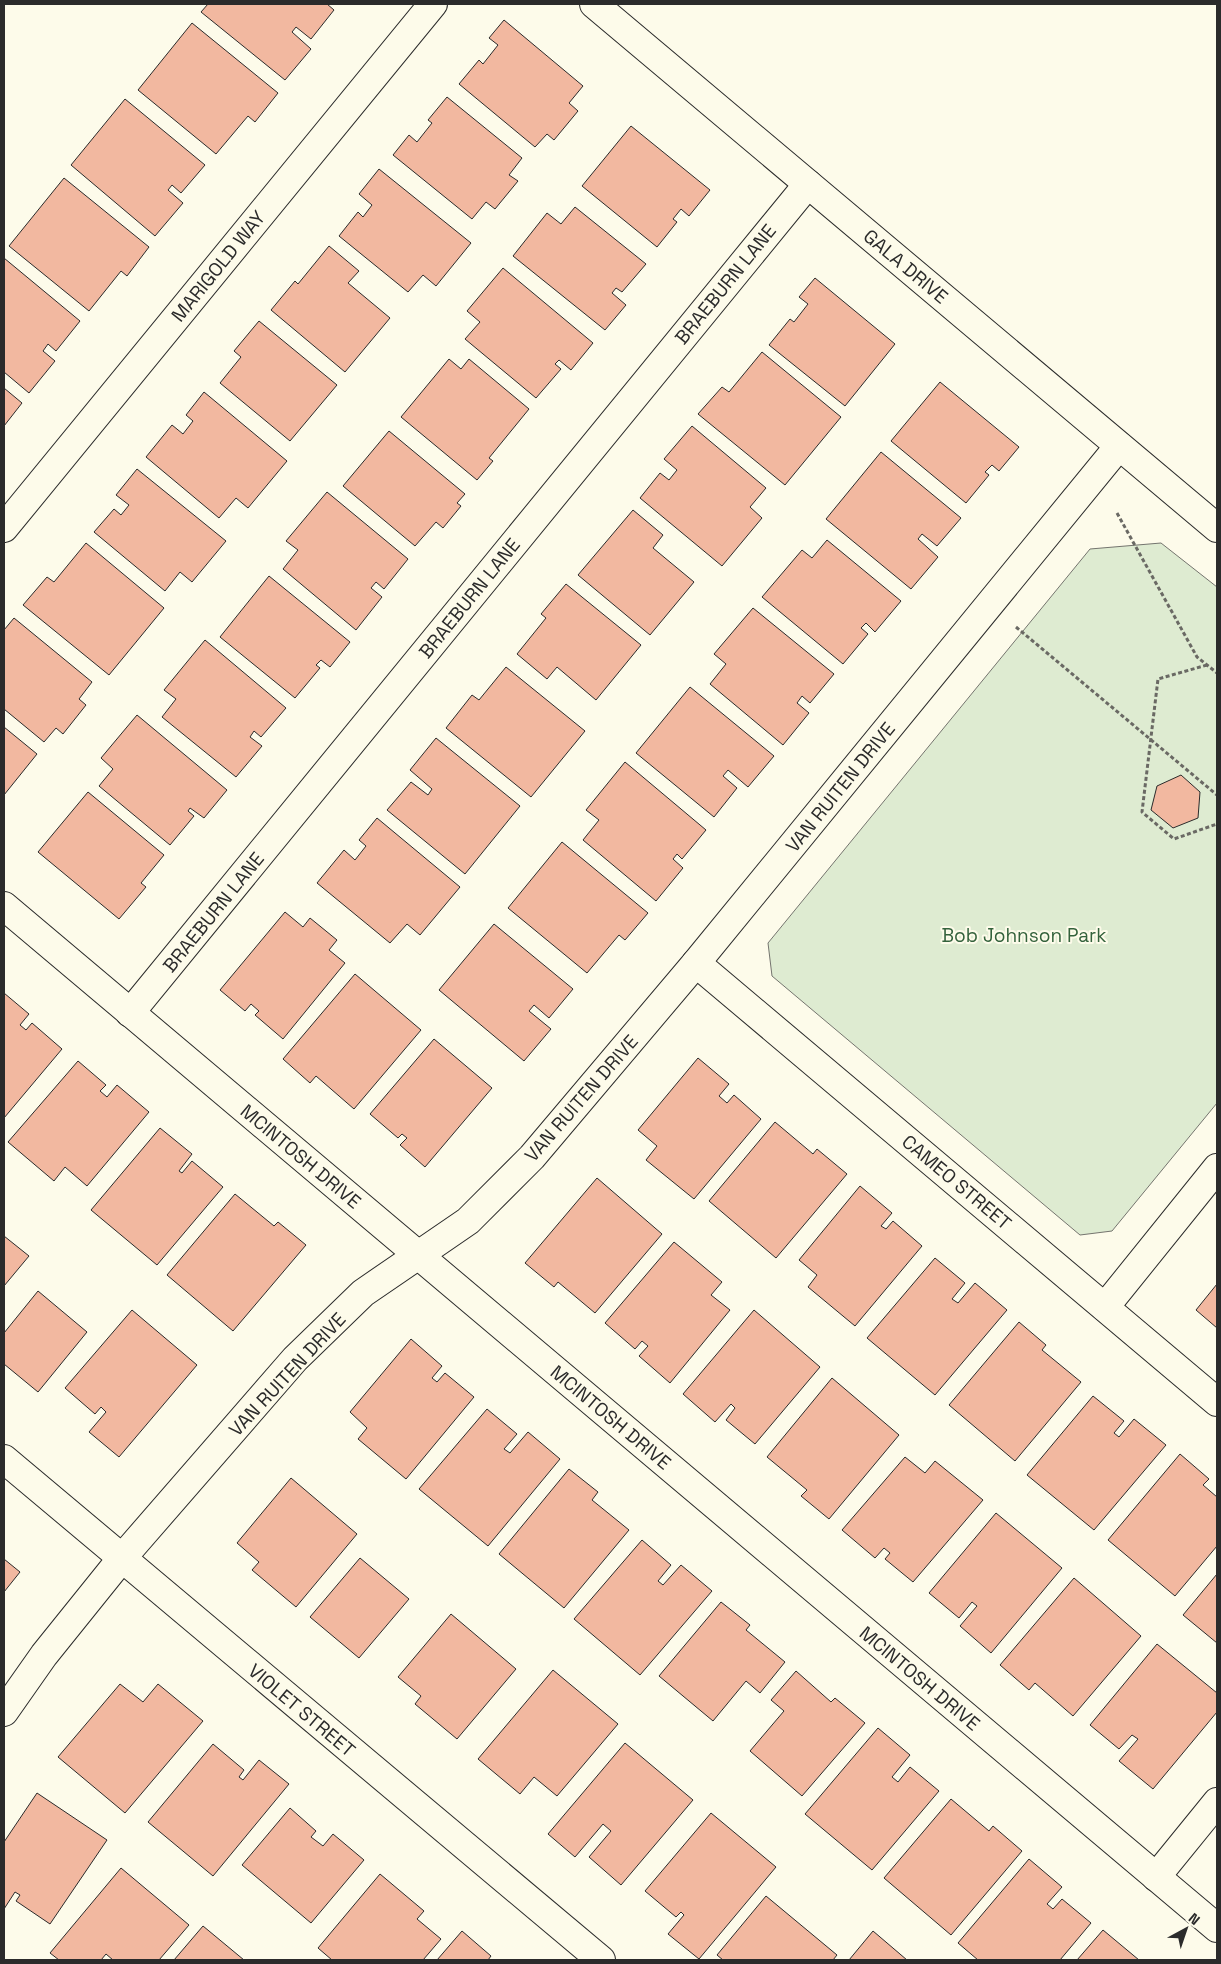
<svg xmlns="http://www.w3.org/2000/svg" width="1221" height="1964" font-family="'Space Grotesk',sans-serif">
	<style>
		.green { fill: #deebd1; stroke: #74746e }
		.building { fill: #f2b8a0; stroke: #2b2b2b }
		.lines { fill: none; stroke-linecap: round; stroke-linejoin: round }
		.minor-casing { stroke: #2b2b2b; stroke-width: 30 }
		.path { stroke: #6a6964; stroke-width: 3; stroke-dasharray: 4 2.5; stroke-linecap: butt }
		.minor { stroke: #fdfbea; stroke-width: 28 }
		.labels { text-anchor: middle; stroke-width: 4; stroke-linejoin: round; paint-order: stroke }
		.street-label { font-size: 19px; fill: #2b2b2b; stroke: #fdfbea }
		.park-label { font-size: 19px; fill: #34623c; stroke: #fdfbea }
	</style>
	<rect width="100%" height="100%" fill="#fdfbea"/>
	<path class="green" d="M1161,543L1217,587V1103L1112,1231L1080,1235L772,976L768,943L1090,549Z"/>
	<g class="building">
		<path d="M208,4H327L334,10L311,39L296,27L292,32L311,49L285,80L201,12Z"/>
		<path d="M504,20L583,86L569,103L578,111L554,140L547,134L535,147L459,84L479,60L483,64L498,45L489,38Z"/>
		<path d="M192,23L278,93L255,122L248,116L216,154L138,90Z"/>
		<path d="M447,97L522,158L509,175L518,181L495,209L486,202L472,219L393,155L409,135L417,142L432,123L428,120Z"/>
		<path d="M125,99L205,165L181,193L172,185L168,190L183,203L155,236L71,165Z"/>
		<path d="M631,126L710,190L689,216L681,209L673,219L677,222L657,247L582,186Z"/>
		<path d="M379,169L471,243L436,286L423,275L408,292L339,236L358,212L363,217L372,205L359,194Z"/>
		<path d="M64,178L149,247L127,276L121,271L89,311L9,246Z"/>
		<path d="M575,207L646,264L622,292L616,288L612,293L626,305L605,330L513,256L547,213L561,224Z"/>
		<path d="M329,246L359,271L348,283L390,318L345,372L271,310L295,281L298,284Z"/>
		<path d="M4,258L80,321L56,351L48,344L43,351L55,361L29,393L4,372Z"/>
		<path d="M503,268L593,343L571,370L559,360L555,364L561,369L536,398L465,339L480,322L467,311Z"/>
		<path d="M815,278L895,344L845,406L769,345L790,319L794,322L808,304L799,297Z"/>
		<path d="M259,321L337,385L290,441L220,383L241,357L234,351Z"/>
		<path d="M762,352L841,417L785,485L698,414L722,387L729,392Z"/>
		<path d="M449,359L461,369L469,359L529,409L489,458L493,461L477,480L401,417Z"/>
		<path d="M940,382L1019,447L999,471L992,465L985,472L989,475L966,503L891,441Z"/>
		<path d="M4,388L22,403L4,426Z"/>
		<path d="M204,392L287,461L248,508L236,498L219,518L146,457L172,425L183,434L193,421L186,415Z"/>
		<path d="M692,426L766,488L750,507L762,518L722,566L640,498L660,473L669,480L677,470L664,459Z"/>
		<path d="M389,431L465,494L457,503L461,506L443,528L436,522L415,546L343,486Z"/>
		<path d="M881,452L961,518L937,546L922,534L918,539L938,557L911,589L826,519Z"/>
		<path d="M137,469L226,541L192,582L180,572L165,591L94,532L114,509L121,515L129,505L116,495Z"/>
		<path d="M327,492L408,559L384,589L376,582L371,588L382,597L356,630L283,569L298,550L286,541Z"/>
		<path d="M633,510L663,535L653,548L694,582L650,635L578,575Z"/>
		<path d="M827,540L901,601L875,632L866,623L861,628L868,634L843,664L762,597L802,550L812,558Z"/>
		<path d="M86,543L164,608L109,675L23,605L47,577L54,582Z"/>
		<path d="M269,576L350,642L330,667L321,660L316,665L320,668L295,698L220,637Z"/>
		<path d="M566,584L641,645L596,700L557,667L547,679L517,654L546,618L541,614Z"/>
		<path d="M753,608L834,674L810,703L802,696L797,703L809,713L783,745L710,684L726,664L714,654Z"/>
		<path d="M14,618L92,682L79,699L86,705L63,734L56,728L44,742L4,709V630Z"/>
		<path d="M205,640L286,708L261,737L254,731L250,737L262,746L236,777L162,717L176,699L164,690Z"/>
		<path d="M506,667L585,731L531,797L446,728L472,695L479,700Z"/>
		<path d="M690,687L774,756L748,787L728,770L723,776L737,788L714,817L636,753Z"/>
		<path d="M137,715L227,790L204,818L190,808L188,811L194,816L170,845L99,786L113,769L101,758Z"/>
		<path d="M4,727L37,754L4,795Z"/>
		<path d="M436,738L520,806L465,874L387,810L411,782L428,795L432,789L410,770Z"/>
		<path d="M625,762L706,830L682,859L677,854L673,859L683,868L656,901L583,840L599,820L586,810Z"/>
		<path d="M1181,775L1200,792L1198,818L1173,828L1151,810L1157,786Z"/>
		<path d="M88,792L164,855L141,883L146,887L119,919L38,852Z"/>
		<path d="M377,818L460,887L420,935L407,924L390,943L317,883L344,850L355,860L366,846L359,840Z"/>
		<path d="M562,842L648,913L625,940L619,935L587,973L508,908Z"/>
		<path d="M285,912L303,927L310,918L337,940L329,950L345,963L283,1039L255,1015L259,1011L251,1004L245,1011L220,990Z"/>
		<path d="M494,924L573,989L549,1018L534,1005L529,1011L551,1029L524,1061L439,990Z"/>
		<path d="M355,974L421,1030L354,1109L316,1076L310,1083L283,1059Z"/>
		<path d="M4,993L29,1014L20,1025L26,1030L32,1023L62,1049L4,1118Z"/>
		<path d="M434,1039L492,1088L425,1167L400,1145L407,1138L402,1134L398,1138L370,1114Z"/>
		<path d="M698,1058L729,1084L719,1096L727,1103L734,1095L761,1119L694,1199L646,1160L657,1146L638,1130Z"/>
		<path d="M78,1061L106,1085L100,1091L107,1097L117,1085L149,1112L87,1186L65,1167L54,1181L8,1142Z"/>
		<path d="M775,1122L813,1154L817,1149L847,1174L776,1258L709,1201Z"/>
		<path d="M160,1128L192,1154L179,1171L182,1173L192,1161L223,1187L157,1265L91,1210Z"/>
		<path d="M597,1178L662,1234L595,1313L558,1282L554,1287L525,1263Z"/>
		<path d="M860,1186L892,1213L881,1226L886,1229L893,1221L922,1246L855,1326L808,1287L817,1275L799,1260Z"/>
		<path d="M235,1194L274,1226L278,1222L306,1245L233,1331L167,1275Z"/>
		<path d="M4,1236L29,1256L4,1286Z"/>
		<path d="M674,1242L722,1282L711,1295L730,1310L670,1383L639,1356L648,1346L642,1341L635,1349L605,1323Z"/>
		<path d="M935,1258L965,1283L952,1299L958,1303L975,1283L1007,1310L935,1395L867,1338Z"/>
		<path d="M1217,1284V1328L1196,1310Z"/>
		<path d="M38,1291L87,1332L38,1392L4,1364V1333Z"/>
		<path d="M132,1310L197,1365L119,1457L89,1432L106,1412L101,1407L95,1414L65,1388Z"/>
		<path d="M754,1310L820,1367L755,1444L726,1420L735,1408L731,1404L715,1422L683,1394Z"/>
		<path d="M1019,1322L1046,1345L1042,1350L1081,1382L1015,1461L949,1405Z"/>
		<path d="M411,1339L442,1366L432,1378L437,1382L445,1373L474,1397L406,1479L358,1439L367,1428L350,1412Z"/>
		<path d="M832,1378L899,1435L829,1519L801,1496L807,1490L767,1457Z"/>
		<path d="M1093,1396L1124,1421L1114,1433L1119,1437L1134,1419L1166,1445L1094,1530L1027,1475Z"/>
		<path d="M487,1409L517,1434L504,1449L510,1453L528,1432L560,1459L488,1546L419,1489Z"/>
		<path d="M1180,1454L1209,1479L1203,1485L1217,1497V1546L1175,1596L1108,1540Z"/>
		<path d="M905,1457L925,1473L935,1461L983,1500L913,1582L885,1559L890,1553L884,1548L875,1558L842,1530Z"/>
		<path d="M569,1469L598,1492L592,1500L629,1530L564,1608L499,1554Z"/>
		<path d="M291,1478L357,1534L296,1607L252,1570L259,1562L237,1543Z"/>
		<path d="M996,1513L1062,1568L991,1653L960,1626L977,1606L972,1602L959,1618L929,1593Z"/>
		<path d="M642,1540L671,1565L658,1581L663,1585L681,1565L712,1591L640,1675L574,1619Z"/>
		<path d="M360,1558L409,1599L359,1658L310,1617Z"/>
		<path d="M4,1559L20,1572L4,1592Z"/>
		<path d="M1217,1574V1643L1183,1615Z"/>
		<path d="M1074,1578L1141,1636L1073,1716L1035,1683L1029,1690L1000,1665Z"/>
		<path d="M721,1602L750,1625L746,1630L785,1662L760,1693L746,1681L713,1721L659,1676Z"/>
		<path d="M451,1614L516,1669L457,1739L415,1704L421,1696L398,1677Z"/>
		<path d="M1157,1644L1217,1693V1712L1153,1789L1119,1761L1138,1739L1132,1735L1119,1749L1090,1725Z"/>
		<path d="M553,1670L618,1724L557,1796L534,1777L520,1794L478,1759Z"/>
		<path d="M796,1671L831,1702L835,1698L865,1723L802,1796L750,1751L784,1711L771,1700Z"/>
		<path d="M120,1684L143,1702L158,1684L203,1721L125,1813L58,1757Z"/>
		<path d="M878,1728L910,1755L892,1777L898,1782L910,1767L939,1791L872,1870L805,1814Z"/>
		<path d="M625,1743L693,1800L621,1885L589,1857L611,1831L603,1824L575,1857L548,1834Z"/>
		<path d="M213,1744L244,1770L239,1777L243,1780L259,1760L289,1784L213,1876L148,1822Z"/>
		<path d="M37,1793L107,1840L50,1924L16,1901L20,1895L15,1892L4,1909V1842Z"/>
		<path d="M951,1799L989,1831L993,1826L1022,1851L951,1935L884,1878Z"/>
		<path d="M290,1808L316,1831L311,1837L323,1846L333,1834L364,1860L311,1923L242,1865Z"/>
		<path d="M711,1813L776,1867L699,1959L668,1934L684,1915L681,1912L676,1917L645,1891Z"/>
		<path d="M1029,1859L1062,1887L1047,1904L1053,1909L1062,1899L1091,1923L1060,1960H978L958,1943Z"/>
		<path d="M121,1868L189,1925L159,1960H113L106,1954L101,1960H59L50,1953Z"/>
		<path d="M380,1874L424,1911L417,1919L441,1939L423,1960H332L318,1948Z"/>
		<path d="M766,1896L837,1955L833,1960H723L717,1955Z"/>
		<path d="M203,1926L244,1960H174Z"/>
		<path d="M1103,1930L1139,1960H1077Z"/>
		<path d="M462,1931L491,1956L488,1960H437Z"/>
		<path d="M873,1931L907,1960H849Z"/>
	</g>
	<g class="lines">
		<defs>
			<g id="minor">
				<path d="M594,4L1217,528"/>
				<path d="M4,528L433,4"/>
				<path d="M4,906L1217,1928"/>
				<path d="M696,963L1217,1402"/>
				<path d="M130,1013L808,184"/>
				<path d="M1105,1307L1217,1168"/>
				<path d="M4,1459L601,1960"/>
				<path d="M4,1712L44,1655L122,1558L295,1359L363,1293L468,1221L532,1157L696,963L1119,446"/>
				<path d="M1156,1877L1217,1802"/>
			</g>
		</defs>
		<use href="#minor" class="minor-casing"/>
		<g class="path">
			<path d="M1117,513L1197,657L1217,673"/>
			<path d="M1016,627L1217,795"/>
			<path d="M1207,665L1158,679L1142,812L1174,839L1217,824"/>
		</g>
		<use href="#minor" class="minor"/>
	</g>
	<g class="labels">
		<g class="street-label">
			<text transform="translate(218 266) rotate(-51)" y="7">MARIGOLD WAY</text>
			<text transform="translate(906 266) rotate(40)" y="7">GALA DRIVE</text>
			<text transform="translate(725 284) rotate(-51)" y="7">BRAEBURN LANE</text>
			<text transform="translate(469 598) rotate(-51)" y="7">BRAEBURN LANE</text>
			<text transform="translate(840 787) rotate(-51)" y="7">VAN RUITEN DRIVE</text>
			<text transform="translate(213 912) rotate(-51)" y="7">BRAEBURN LANE</text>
			<text transform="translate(581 1098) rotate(-49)" y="7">VAN RUITEN DRIVE</text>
			<text transform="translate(301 1156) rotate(40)" y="7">MCINTOSH DRIVE</text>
			<text transform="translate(957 1182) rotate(40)" y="7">CAMEO STREET</text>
			<text transform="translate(287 1374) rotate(-47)" y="7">VAN RUITEN DRIVE</text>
			<text transform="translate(611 1417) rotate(40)" y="7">MCINTOSH DRIVE</text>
			<text transform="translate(920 1678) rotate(40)" y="7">MCINTOSH DRIVE</text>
			<text transform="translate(302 1710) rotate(40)" y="7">VIOLET STREET</text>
		</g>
		<g class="park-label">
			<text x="1024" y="942">Bob Johnson Park</text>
		</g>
	</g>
	<rect width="1221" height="1964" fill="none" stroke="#2b2b2b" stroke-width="10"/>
	<g transform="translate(1186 1929) rotate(40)" stroke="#fdfbea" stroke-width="4" paint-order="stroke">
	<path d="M0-4L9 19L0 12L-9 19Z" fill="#2b2b2b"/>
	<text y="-8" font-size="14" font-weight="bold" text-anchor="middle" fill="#2b2b2b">N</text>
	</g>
</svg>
